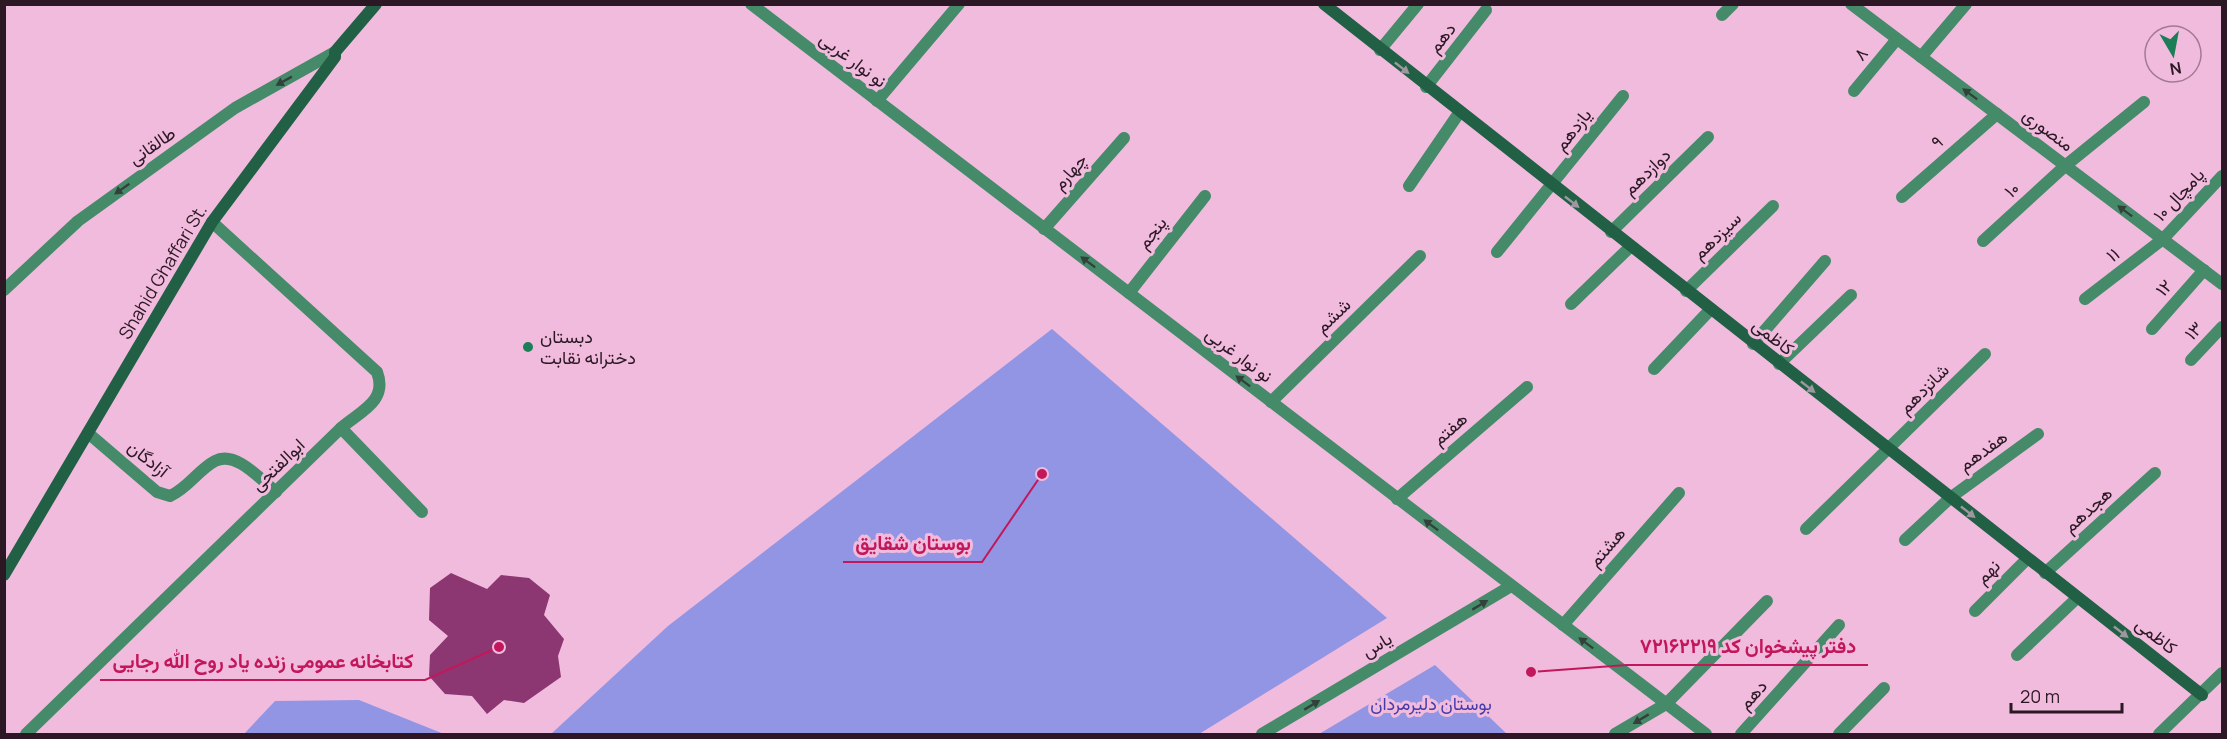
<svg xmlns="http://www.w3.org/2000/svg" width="2227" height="739" font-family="Manrope,Vazirmatn,sans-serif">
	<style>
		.green { fill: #9195e3 }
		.building { fill: #8c3772 }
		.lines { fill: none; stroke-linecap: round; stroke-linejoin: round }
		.street { stroke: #458a69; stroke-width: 12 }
		.secondary { stroke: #216044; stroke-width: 12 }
		.oneway { fill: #9e97a0 }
		.oneway2 { fill: #34403c }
		.poi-dot { fill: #1c7e57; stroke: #f1bbdd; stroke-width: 2 }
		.labels { text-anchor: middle; stroke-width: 6; stroke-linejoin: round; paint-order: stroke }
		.street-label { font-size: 18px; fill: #2b1824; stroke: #f1bbdd }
		.poi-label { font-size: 18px; fill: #2b1824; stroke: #f1bbdd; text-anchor: start }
		.park-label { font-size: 18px; fill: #463ca8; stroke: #f1bbdd }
		.leader { fill: none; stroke: #c2185b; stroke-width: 2 }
		.callout-dot { fill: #c2185b; stroke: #f1bbdd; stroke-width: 2 }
		.callout-label { font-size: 20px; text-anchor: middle; font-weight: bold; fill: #c2185b; stroke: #f1bbdd; stroke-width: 6; stroke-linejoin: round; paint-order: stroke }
	</style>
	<rect width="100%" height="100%" fill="#f1bbdd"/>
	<g class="green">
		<path d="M1052,329L1387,618L1199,734H551L668,626Z"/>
		<path d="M1435,665L1507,734H1319Z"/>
		<path d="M359,700L444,734H244L275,701Z"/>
	</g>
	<path class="building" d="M451,573L487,589L501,575L529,578L550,595L544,615L564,639L558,656L561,677L524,703L504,700L487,714L472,696L445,694L429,676L430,655L448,636L429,620L430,588Z"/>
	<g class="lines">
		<g class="street">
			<path d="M751,4L1706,734"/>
			<path d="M1851,4L2222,284"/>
			<path d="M1722,15L1733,4"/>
			<path d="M1380,50L1418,4"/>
			<path d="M1921,57L1966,4"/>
			<path d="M1426,87L1486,10"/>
			<path d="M1854,91L1897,39"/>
			<path d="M877,101L959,4"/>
			<path d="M1409,186L1459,113"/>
			<path d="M1902,197L1997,114"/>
			<path d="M1044,229L1124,138"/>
			<path d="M1611,232L1708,137"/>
			<path d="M1983,241L2065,166L2144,102"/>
			<path d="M1497,252L1623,96"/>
			<path d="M4,290L78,221L235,108L335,52"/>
			<path d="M1686,291L1773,206"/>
			<path d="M1129,293L1205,196"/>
			<path d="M2085,299L2163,239L2222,176"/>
			<path d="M1571,304L1630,247"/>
			<path d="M2152,329L2204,270"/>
			<path d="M1753,344L1825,261"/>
			<path d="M2191,360L2222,327"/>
			<path d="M1779,364L1851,295"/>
			<path d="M1654,369L1710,310"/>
			<path d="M1271,402L1420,256"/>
			<path d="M341,428L422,512"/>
			<path d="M88,433L157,492L170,496C188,488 198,470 215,461C236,450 261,480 276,492"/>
			<path d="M1397,499L1527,387"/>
			<path d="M1806,529L1985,354"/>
			<path d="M1905,540L1950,498L2038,434"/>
			<path d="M2045,573L2155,473"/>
			<path d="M1975,611L2027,559"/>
			<path d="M1563,625L1679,493"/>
			<path d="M2017,655L2077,598"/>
			<path d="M26,734L341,428C361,411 388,401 377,372L212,222"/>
			<path d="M1262,734L1511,586"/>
			<path d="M1615,734L1666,704L1767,601"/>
			<path d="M1741,734L1839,625"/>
			<path d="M1839,734L1884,688"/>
			<path d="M2159,734L2222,673"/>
		</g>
		<g class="secondary">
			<path d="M1324,4L2202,695"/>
			<path d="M4,575L212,222L335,57V52L376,4"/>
		</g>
	</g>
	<defs><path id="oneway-solid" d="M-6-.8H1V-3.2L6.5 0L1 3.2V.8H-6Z" transform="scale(1.5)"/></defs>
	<g class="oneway">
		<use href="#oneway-solid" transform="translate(1402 68) rotate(38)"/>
		<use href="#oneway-solid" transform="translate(1572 202) rotate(38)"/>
		<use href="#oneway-solid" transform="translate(1808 387) rotate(38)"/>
		<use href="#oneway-solid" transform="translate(1968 512) rotate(38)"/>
		<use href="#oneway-solid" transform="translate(2121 632) rotate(38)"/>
	</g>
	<g class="oneway2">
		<use href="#oneway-solid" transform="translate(284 81) rotate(151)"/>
		<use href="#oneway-solid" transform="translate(1970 94) rotate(-143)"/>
		<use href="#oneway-solid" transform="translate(122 189) rotate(145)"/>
		<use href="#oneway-solid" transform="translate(2125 211) rotate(-143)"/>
		<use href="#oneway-solid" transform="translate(1088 262) rotate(-143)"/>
		<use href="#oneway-solid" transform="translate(1243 381) rotate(-143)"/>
		<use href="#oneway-solid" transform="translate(1431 525) rotate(-143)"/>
		<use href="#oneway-solid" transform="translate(1480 605) rotate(-31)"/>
		<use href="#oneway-solid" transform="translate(1586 643) rotate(-143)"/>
		<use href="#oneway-solid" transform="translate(1312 705) rotate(-31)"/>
		<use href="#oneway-solid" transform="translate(1641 719) rotate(149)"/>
	</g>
	<circle class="poi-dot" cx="528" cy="347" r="6"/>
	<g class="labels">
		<g class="street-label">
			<text transform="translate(1442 38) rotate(-52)" y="6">دهم</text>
			<text transform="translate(1861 54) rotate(-51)" y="6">۸</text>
			<text transform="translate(853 60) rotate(37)" y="6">نو نوار غربی</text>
			<text transform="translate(1573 130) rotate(-52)" y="6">یازدهم</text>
			<text transform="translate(2048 130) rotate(37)" y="6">منصوری</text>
			<text transform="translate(1937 142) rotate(-41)" y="6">۹</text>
			<text transform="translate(152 146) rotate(-35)" y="6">طالقانی</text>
			<text transform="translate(1070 172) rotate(-49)" y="6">چهارم</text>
			<text transform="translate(1647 172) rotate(-44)" y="6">دوازدهم</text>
			<text transform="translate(2012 190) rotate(-42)" y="6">۱۰</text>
			<text transform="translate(2179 195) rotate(-47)" y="6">۱۰ پامچال</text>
			<text transform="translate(1152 233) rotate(-52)" y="6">پنجم</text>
			<text transform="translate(1717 236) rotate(-44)" y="6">سیزدهم</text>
			<text transform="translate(2113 255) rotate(-38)" y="6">۱۱</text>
			<text transform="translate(163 272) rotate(-59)" y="6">Shahid Ghaffari St.</text>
			<text transform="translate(2164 288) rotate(-49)" y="6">۱۲</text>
			<text transform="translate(1333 316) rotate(-44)" y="6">ششم</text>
			<text transform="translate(2194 331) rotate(-47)" y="6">۱۳</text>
			<text transform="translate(1773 337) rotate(38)" y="6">کاظمی</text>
			<text transform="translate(1239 355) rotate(37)" y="6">نو نوار غربی</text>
			<text transform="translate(1924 389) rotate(-45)" y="6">شانزدهم</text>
			<text transform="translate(1450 429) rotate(-41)" y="6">هفتم</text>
			<text transform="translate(1983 451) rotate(-36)" y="6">هفدهم</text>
			<text transform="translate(148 459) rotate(39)" y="6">آزادگان</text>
			<text transform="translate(278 465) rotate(-44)" y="6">ابوالفتحی</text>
			<text transform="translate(2088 510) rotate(-42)" y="6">هجدهم</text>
			<text transform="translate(1607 547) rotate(-49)" y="6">هشتم</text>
			<text transform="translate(1988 572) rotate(-45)" y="6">نهم</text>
			<text transform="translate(2156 636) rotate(38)" y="6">کاظمی</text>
			<text transform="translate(1377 645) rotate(-31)" y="6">یاس</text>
			<text transform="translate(1753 695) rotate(-48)" y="6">دهم</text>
		</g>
		<g class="poi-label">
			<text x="540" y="343">دبستان<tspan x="540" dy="21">دخترانه نقابت</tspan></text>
		</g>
		<g class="park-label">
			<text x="1431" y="710">بوستان دلیرمردان</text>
		</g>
	</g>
	<path class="leader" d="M1042 474L982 562H843M1531 672L1627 665H1868M499 647L425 680H100"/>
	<g class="callout-dot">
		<circle cx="1042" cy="474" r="6"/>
		<circle cx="1531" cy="672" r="6"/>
		<circle cx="499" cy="647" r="6"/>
	</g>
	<g class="callout-label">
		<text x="913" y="550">بوستان شقایق</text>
		<text x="1748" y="653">دفتر پیشخوان کد ۷۲۱۶۲۲۱۹</text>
		<text x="263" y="668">کتابخانه عمومی زنده یاد روح الله رجایی</text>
	</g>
	<rect width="2227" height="739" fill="none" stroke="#2b1824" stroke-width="12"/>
	<g transform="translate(2173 54) rotate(170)"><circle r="28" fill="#f1bbdd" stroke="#a27a93" stroke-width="1.5"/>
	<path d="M0-4.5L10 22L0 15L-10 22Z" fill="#1c7e57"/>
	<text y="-9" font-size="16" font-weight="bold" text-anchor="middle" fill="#2b1824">N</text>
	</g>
	<path d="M2011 703v9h111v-9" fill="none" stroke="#2b1824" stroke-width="3"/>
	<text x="2020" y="703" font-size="18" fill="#2b1824" stroke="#f1bbdd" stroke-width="4.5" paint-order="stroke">20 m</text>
</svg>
